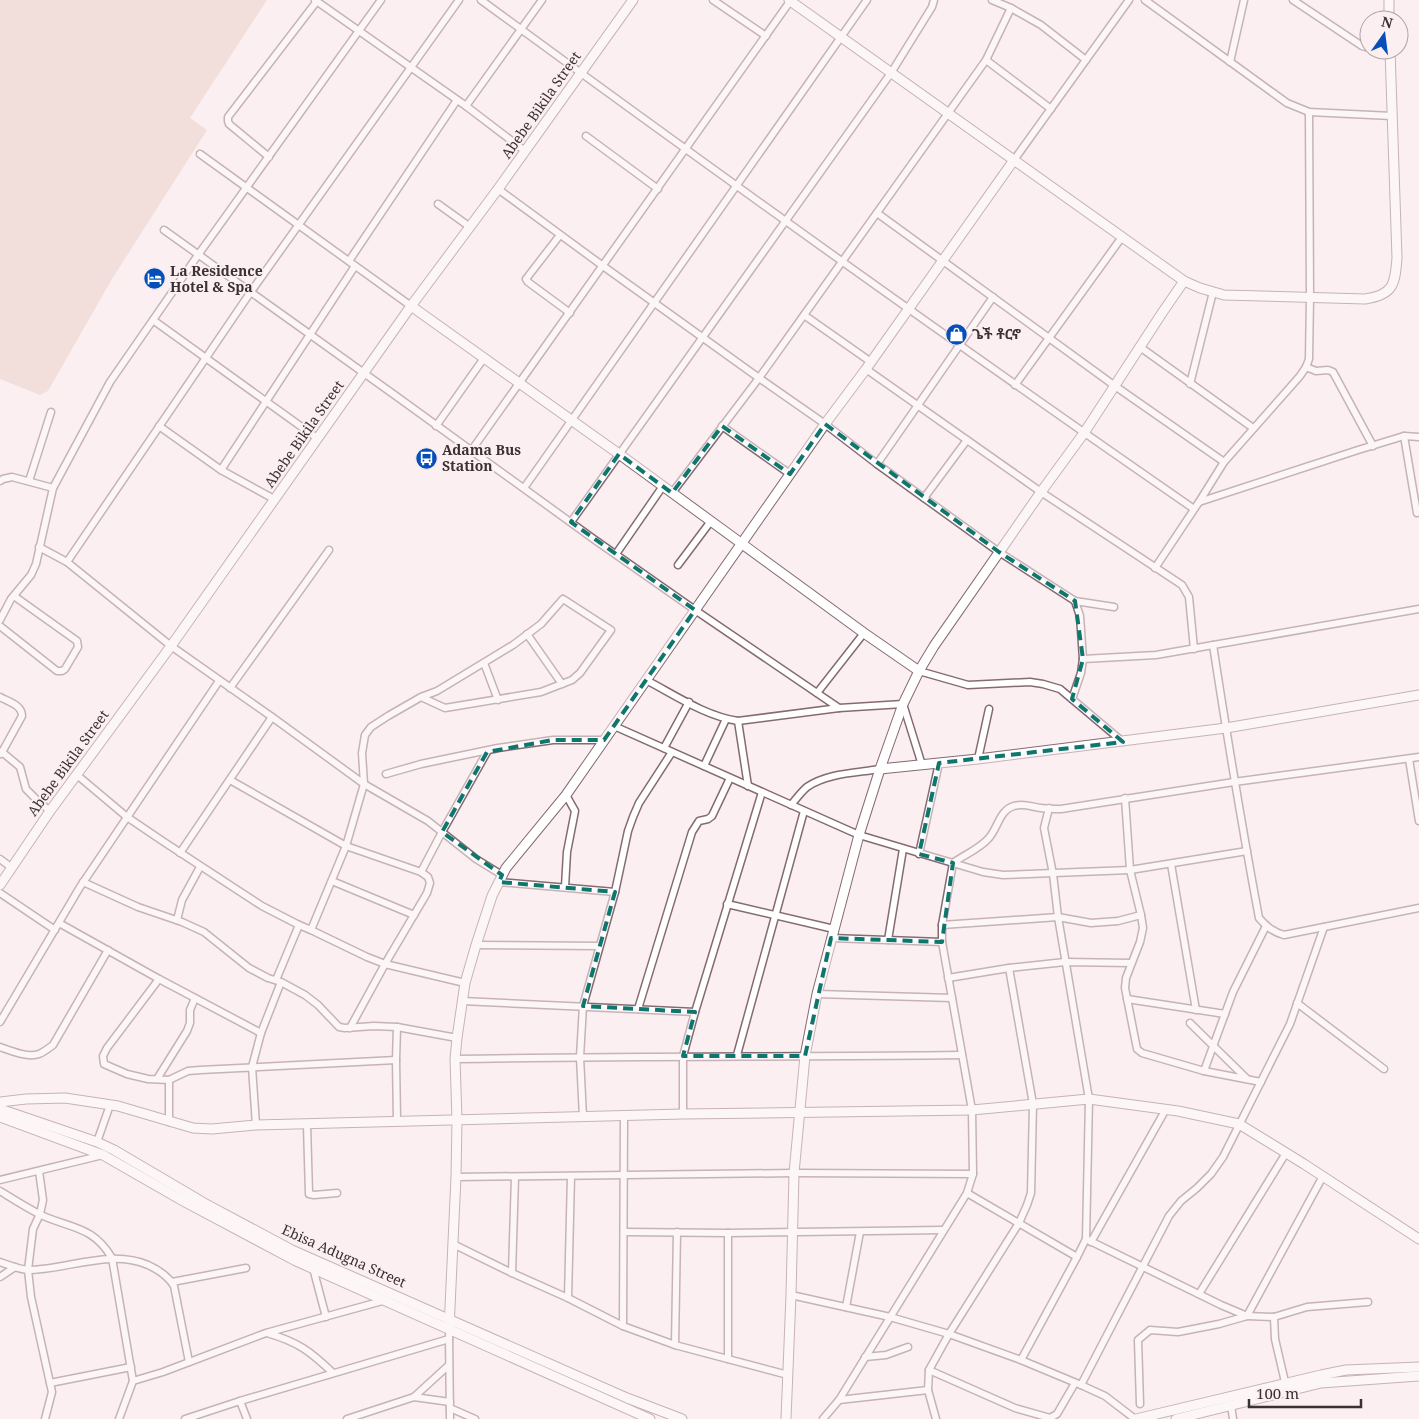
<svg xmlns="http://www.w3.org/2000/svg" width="1419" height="1419" font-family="'Noto Serif','Noto Sans Ethiopic',serif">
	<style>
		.green { fill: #e6cdc2 }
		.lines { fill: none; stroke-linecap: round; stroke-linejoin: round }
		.street-casing { stroke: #856b71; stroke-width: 9 }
		.secondary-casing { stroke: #856b71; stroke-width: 11 }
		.street { stroke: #fff; stroke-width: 6 }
		.secondary { stroke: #fff; stroke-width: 9 }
		.marked { fill: none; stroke: #0f766e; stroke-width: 4; stroke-dasharray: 10 6; stroke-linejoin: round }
		.labels { text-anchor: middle; stroke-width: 4; stroke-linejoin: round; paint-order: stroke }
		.street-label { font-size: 14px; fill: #3b3032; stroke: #fbeff1 }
		.poi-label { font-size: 14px; font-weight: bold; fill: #3b3032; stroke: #fbeff1; text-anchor: start }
	</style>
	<rect width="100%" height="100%" fill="#fbeff1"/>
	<path class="green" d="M0,0H267L190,118L207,130L112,279L48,391L40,395L0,379Z"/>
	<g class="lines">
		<defs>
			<g id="street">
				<path d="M315,0L466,106L525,151"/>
				<path d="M481,0C717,173 954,343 1194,509"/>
				<path d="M713,0L766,36"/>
				<path d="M992,0L1011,8L1041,25L1086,60"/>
				<path d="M1145,0L1287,103L1309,112L1392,116"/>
				<path d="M1293,0L1362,46L1369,48"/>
				<path d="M986,60L1051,109"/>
				<path d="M1230,62L1244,0"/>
				<path d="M466,106L542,0"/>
				<path d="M586,136L658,189"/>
				<path d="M200,154L411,306"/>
				<path d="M269,157L229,124L228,121V117L317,1"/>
				<path d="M1014,160L1129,0"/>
				<path d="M498,189L603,266L759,378L825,424L877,464L999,552L1075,601L1080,616L1083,659L1081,673L1072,699"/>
				<path d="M438,204L470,227"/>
				<path d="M877,213L1115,386L1224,462"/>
				<path d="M164,230L396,396L595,540L695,610L839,708L903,704L922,765"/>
				<path d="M560,235L526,279L528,282L570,313"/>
				<path d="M349,261L457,100"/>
				<path d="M804,315L871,362"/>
				<path d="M153,320L317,438"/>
				<path d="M1140,347L1253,428"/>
				<path d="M1306,367L1316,371L1328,370L1333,372L1373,446"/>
				<path d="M866,369L1041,492L1182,585L1189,597L1194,649"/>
				<path d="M1190,384L1213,292"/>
				<path d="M1015,385L1122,237"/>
				<path d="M159,426L221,470L274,499"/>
				<path d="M436,426L484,358"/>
				<path d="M722,426L790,474"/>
				<path d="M1404,436L1417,513"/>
				<path d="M471,451L791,0"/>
				<path d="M877,464L993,297"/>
				<path d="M221,470L355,266"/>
				<path d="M0,481L3,479L12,477L53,488"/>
				<path d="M29,481L51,412"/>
				<path d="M524,488L867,0"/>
				<path d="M672,493L759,378L986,60L1011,8"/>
				<path d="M924,498L967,440"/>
				<path d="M1199,502L1358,450L1404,436L1419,437"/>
				<path d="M571,522L891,73L932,7L934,0"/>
				<path d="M39,547L67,562L171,646L272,717L364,784L428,821L476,859L502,875"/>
				<path d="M616,554L663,486"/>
				<path d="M67,562L250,293L459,0"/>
				<path d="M678,565L711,521"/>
				<path d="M1155,568L1199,502L1224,462L1300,376L1306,367L1309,359L1310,297L1309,112"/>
				<path d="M1075,601L1114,607"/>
				<path d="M0,620L11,599L31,575L36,564L53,488L110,382L198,255L381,0"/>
				<path d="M0,626L57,671H62L65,669L78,647L77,641L14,596"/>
				<path d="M527,634L562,684"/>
				<path d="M1213,645C1227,736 1242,827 1259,918C1267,927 1273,932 1284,935L1419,908"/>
				<path d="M1083,659L1156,655L1419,609"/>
				<path d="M484,663L498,700"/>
				<path d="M919,671L968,685L1030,682L1043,684L1060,689L1123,742"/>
				<path d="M646,680C675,695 705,716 738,721L839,708"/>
				<path d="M230,688L329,550"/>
				<path d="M817,693L864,633"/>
				<path d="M0,697C9,702 22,705 22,716L1,754"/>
				<path d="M738,721L748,786"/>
				<path d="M614,726L859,835L983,872L1003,875L1130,870L1247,851"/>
				<path d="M664,748L689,702"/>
				<path d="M2,752L20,767L26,789L39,802L50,811"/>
				<path d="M978,759L989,709"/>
				<path d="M1409,759L1419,821"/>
				<path d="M704,766L726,719"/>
				<path d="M386,774L421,764L498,748L553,740H604"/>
				<path d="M77,775L127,817L164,842L262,906L299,925L311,930L367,957L385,964L465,983"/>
				<path d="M230,780L346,846L421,872L428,877L430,883L427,893L385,964L350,1028"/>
				<path d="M1125,798L1130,870L1141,915L1143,928L1140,942L1126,978L1125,988L1137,1049L1142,1053L1204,1071L1261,1082"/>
				<path d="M791,805C796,799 801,792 807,787C827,773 856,773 880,769"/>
				<path d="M180,853L272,717"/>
				<path d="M919,854L939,763"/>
				<path d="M0,859L12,868"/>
				<path d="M1171,864L1196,1010"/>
				<path d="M421,872L442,832L487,752"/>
				<path d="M332,881L414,915"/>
				<path d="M83,882L138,907L182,922L204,932L249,968L268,978L281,982L305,995L318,1005L339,1027L345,1028L374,1026L397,1027L457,1038"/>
				<path d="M499,882L615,892"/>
				<path d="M565,887L567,852L575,811L566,795"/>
				<path d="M0,893L55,930"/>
				<path d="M727,904L834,929"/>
				<path d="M177,920L182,900L200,867"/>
				<path d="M59,923L159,979L261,1033"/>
				<path d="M942,925L1058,917L1091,923L1118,921L1141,915"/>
				<path d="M311,930L346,846L364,784L362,753L365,735L371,727L388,716L421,697L437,691L513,645L541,624L563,599L611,630L580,673L572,680L541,692L445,708L421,697"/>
				<path d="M831,938L942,942"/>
				<path d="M888,940L903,849"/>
				<path d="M476,945L599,946"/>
				<path d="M948,978L1009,968L1065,962L1131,963"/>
				<path d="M159,979L107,1048L103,1056L104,1064L127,1074L148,1079L169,1080L188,1071L200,1070L396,1060"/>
				<path d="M276,980L299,925"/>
				<path d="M817,994L952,998"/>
				<path d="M1127,999L1225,1014"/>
				<path d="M462,1001L695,1012"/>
				<path d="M1297,1003L1384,1069"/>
				<path d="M638,1009L692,832L699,821L708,819L712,816L730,778"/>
				<path d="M0,1022L80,887L219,681"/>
				<path d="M1190,1023L1247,1079"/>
				<path d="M0,1047C11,1051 28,1058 39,1054C44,1052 49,1048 53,1045L108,950"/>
				<path d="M737,1055L804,811"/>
				<path d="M455,1059C624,1056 793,1057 962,1055"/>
				<path d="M1204,1071L1233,992L1266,926"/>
				<path d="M157,1079L187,1031L190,1023V1010L195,998"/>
				<path d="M169,1080V1122"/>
				<path d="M683,1114V1056L695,1012L762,792"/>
				<path d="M583,1117L580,1057L583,1006L615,892L628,831L633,817L639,803L672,752"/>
				<path d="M397,1121L396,1060L397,1027"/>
				<path d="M256,1125L252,1067L261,1033L281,982"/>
				<path d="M307,1125L309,1194L314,1195L337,1193"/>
				<path d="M97,1142L110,1105"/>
				<path d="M39,1171L43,1200L40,1214L33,1229L28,1270L31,1297L52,1392L45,1419"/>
				<path d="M456,1177L794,1173L973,1174"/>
				<path d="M0,1180L103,1155"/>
				<path d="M0,1191C13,1199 27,1208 41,1215C72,1229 93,1226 112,1258L133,1381L119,1419"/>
				<path d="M967,1193L1077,1257"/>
				<path d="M624,1232L728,1233L943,1230"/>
				<path d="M1086,1239L1221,1305L1247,1316L1274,1317L1275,1339L1285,1382"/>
				<path d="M1091,1242L1166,1109"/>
				<path d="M453,1244L512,1273L568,1298L623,1326L675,1345L788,1375"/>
				<path d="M0,1262C9,1265 20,1270 30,1270C69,1269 110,1249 148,1265C159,1270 168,1276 174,1286L189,1362"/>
				<path d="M313,1268L326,1317"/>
				<path d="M512,1273L515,1177"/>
				<path d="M0,1277L15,1267"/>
				<path d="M172,1282L246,1268"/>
				<path d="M1199,1294L1286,1153"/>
				<path d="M791,1295L890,1317L949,1334L1021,1360L1081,1385L1105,1396L1135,1419"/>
				<path d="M568,1298L571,1176"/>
				<path d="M846,1307L860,1232"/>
				<path d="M1274,1317L1307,1307L1368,1302"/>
				<path d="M623,1326L624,1115"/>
				<path d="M267,1333C298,1342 310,1351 333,1373"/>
				<path d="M449,1335L450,1419"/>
				<path d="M675,1345L677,1232"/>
				<path d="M865,1357L886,1355L908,1347"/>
				<path d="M728,1359V1233"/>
				<path d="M1021,1360L1077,1257L1086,1239L1089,1099L1058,917L1053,874L1044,828L1049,808"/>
				<path d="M929,1370L1015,1408L1050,1418L1057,1414L1075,1383"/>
				<path d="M133,1381L163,1372L266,1333L386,1300"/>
				<path d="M50,1383L131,1367"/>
				<path d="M1081,1385L1169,1216L1181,1201L1197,1188L1211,1174L1223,1157L1290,1024L1324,927"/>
				<path d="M414,1397L449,1365"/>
				<path d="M839,1400L928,1390"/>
				<path d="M240,1401L247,1419"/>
				<path d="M1140,1404L1138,1340L1150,1330L1178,1332L1219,1324L1247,1316L1323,1176"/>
				<path d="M1231,1405L1233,1419"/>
				<path d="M450,1408L475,1419"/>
				<path d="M185,1419L240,1401L449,1339"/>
				<path d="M347,1419L414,1397L450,1402"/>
				<path d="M823,1419L839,1400L967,1193L973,1174L972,1110L942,942V925L953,863C964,855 979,849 988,839C998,829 999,810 1014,806C1024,803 1032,807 1041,808C1048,809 1055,809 1061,809L1234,782L1419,757"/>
				<path d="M936,1419L928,1390L929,1370L949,1334L1019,1223L1027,1205L1031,1193L1033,1104L1009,968"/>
			</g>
			<g id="secondary">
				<path d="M789,0L1184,281L1200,288L1224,295L1365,299C1393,295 1395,285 1397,258L1390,50"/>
				<path d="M1389,0V20"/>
				<path d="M411,306L619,454L864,633L919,671"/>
				<path d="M880,769L978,759L1226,728L1419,695"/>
				<path d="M0,885L50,811L171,646L411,306L498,189L633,0"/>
				<path d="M0,1102L26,1099L65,1098L118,1106L193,1128L212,1129L256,1125L683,1114L972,1110L1089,1099L1178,1111L1239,1124L1304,1164L1419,1239"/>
				<path d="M0,1109L97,1142L114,1150L204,1203L292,1250L627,1398L682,1419"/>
				<path d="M0,1117L103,1155L185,1202L296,1261L650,1419"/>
				<path d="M449,1329L456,1177L457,1120L455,1059L457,1038L465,983L476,945L492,896L506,868L566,795L825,424L866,369L1014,160"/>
				<path d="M786,1419L791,1295L794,1173L805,1056L817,994L859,835L880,769L903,704L919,671L934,646L1041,492L1084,433L1162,313L1184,281"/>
				<path d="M1136,1419L1321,1375L1346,1370L1419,1367"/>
				<path d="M1176,1419L1321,1383L1419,1376"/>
			</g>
		</defs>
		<use href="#street" class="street-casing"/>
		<use href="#secondary" class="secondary-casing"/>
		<use href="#street" class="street"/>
		<use href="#secondary" class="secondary"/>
	</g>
	<path d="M0 0H1419V1419H0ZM825,424L999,552L1075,601L1083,659L1072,699L1123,742L939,763L919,854L953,863L942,942L831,938L805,1056H683L695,1012L583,1006L615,892L499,882L502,875L442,832L487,752L553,740H604L695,610L571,522L619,454L672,493L722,426L790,474Z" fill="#fbeff1" fill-opacity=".55" fill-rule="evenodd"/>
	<path class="marked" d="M825,424L999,552L1075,601L1083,659L1072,699L1123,742L939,763L919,854L953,863L942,942L831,938L805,1056H683L695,1012L583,1006L615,892L499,882L502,875L442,832L487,752L553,740H604L695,610L571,522L619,454L672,493L722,426L790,474Z"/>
	<defs>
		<symbol id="hotel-disc" viewBox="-11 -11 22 22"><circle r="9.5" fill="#064eb8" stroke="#fbeff1"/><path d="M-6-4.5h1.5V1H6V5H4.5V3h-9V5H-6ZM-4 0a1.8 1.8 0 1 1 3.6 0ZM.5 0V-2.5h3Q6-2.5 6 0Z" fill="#fff"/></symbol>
		<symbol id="shop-disc" viewBox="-11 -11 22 22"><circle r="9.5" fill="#064eb8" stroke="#fbeff1"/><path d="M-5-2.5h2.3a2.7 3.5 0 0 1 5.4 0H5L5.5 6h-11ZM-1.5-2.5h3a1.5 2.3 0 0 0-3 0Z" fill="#fff"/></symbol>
		<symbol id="bus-disc" viewBox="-11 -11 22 22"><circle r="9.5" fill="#064eb8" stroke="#fbeff1"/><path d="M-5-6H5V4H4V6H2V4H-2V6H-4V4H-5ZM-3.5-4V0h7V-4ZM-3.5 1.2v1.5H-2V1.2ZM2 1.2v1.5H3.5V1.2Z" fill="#fff"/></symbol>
	</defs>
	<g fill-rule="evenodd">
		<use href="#hotel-disc" x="142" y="266" width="25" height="25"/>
		<use href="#shop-disc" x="944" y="322" width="25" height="25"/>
		<use href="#bus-disc" x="414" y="446" width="25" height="25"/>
	</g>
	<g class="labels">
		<g class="street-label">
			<text transform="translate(541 105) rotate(-55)" y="5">Abebe Bikila Street</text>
			<text transform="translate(304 434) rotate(-55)" y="5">Abebe Bikila Street</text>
			<text transform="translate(68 763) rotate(-54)" y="5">Abebe Bikila Street</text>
			<text transform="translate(344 1256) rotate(24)" y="5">Ebisa Adugna Street</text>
		</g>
		<g class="poi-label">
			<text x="170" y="276">La Residence<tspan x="170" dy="16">Hotel &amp; Spa</tspan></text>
			<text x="972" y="339">ጌች ቶርኖ</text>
			<text x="442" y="455">Adama Bus<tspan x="442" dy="16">Station</tspan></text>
		</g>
	</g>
	<g transform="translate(1384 35) rotate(14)"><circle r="24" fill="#fbeff1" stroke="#aea3a5"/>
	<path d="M0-4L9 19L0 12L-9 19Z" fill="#064eb8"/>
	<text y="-8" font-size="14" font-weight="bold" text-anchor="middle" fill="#3b3032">N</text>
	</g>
	<path d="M1249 1399v8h112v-8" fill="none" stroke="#3b3032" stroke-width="2.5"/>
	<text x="1256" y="1399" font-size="15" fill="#3b3032" stroke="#fbeff1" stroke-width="4" paint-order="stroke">100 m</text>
</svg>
